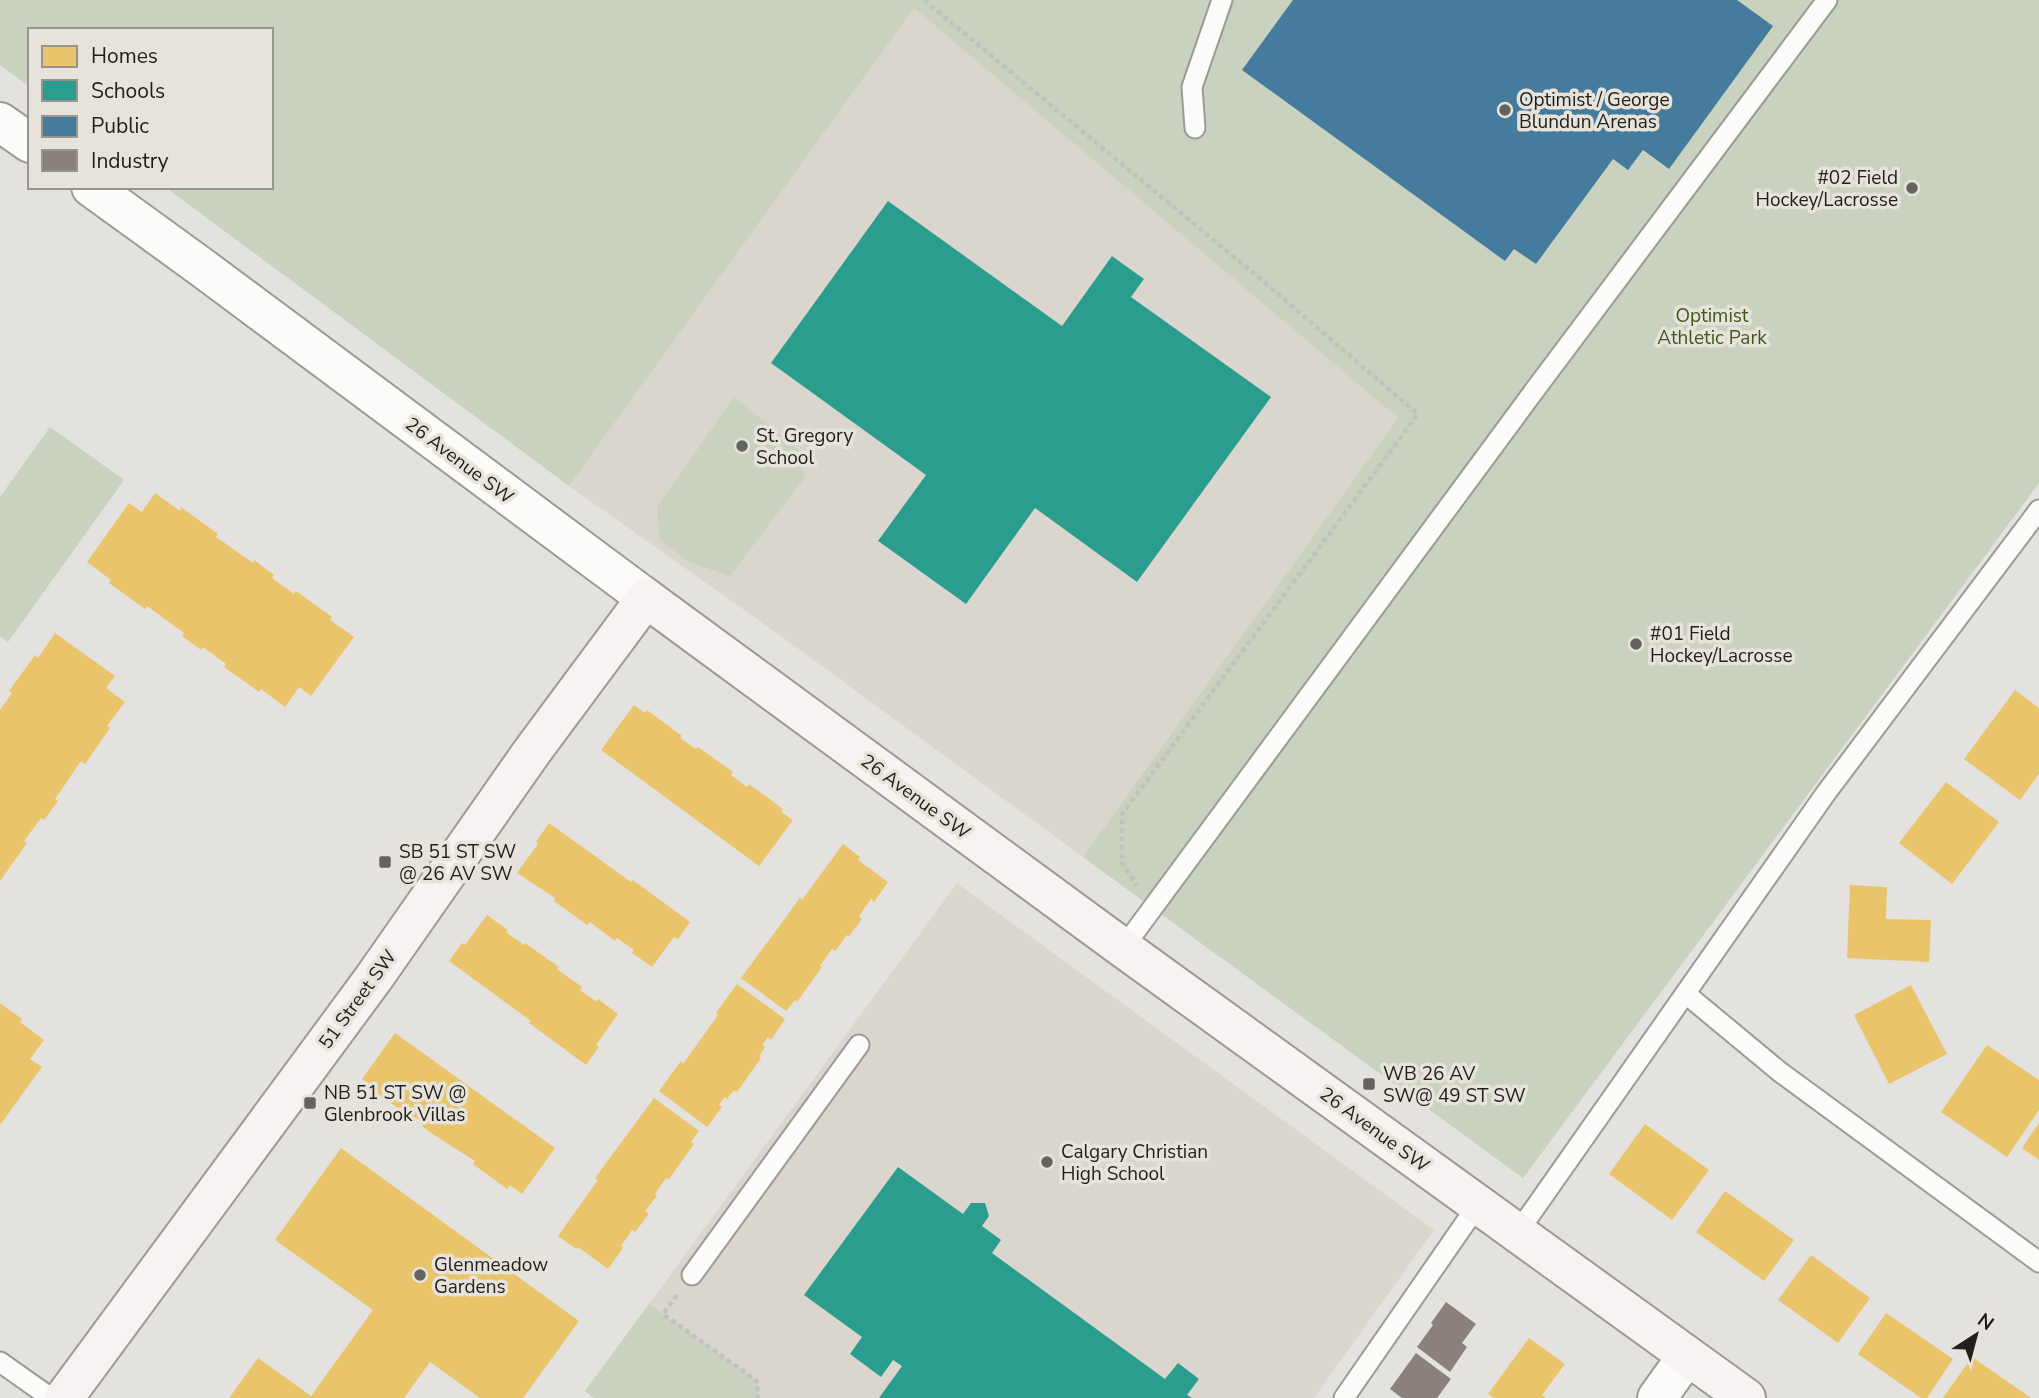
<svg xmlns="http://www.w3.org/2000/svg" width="2039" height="1398" font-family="'Nunito Sans',sans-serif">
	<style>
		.built { fill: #dbd6cd; fill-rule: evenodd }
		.green { fill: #c9d1bf }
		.homes { fill: #e9c46a }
		.schools { fill: #2a9d8f }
		.public { fill: #457b9d }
		.industry { fill: #8a817c }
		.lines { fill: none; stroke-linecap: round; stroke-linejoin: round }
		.lane-casing { stroke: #9c9a97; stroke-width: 23 }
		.street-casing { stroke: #9c9a97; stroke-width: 42 }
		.secondary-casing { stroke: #9c9a97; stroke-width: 42 }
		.path { stroke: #c3c1c0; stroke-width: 4.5; stroke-dasharray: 5 3.5; stroke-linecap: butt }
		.lane { stroke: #fbfbfa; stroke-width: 19 }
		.street { stroke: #fbfbfa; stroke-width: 38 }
		.secondary { stroke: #f6f3f2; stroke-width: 38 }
		.poi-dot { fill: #656360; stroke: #e7e3db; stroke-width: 2.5 }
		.labels { text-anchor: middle; stroke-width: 7; stroke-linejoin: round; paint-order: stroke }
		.poi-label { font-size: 19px; fill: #201f1c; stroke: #e7e3db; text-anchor: start }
		.park-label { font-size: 19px; fill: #3f591c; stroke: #e7e3db }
		.street-label { font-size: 19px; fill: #201f1c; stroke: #e7e3db }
	</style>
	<rect width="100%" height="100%" fill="#e4e2de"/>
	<g class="built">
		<path d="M914,8L1398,418L1083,857L778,634L569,486ZM888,201L1062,326L1113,256L1144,279L1131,297L1270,397L1137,582L1035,508L966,604L878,542L926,475L771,363Z"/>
		<path d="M957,883L1434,1230L1314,1398H758L756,1381L649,1304Z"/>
	</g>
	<g class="green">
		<path d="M0,0H2039V483L1523,1178L1083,857L1398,418L914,8L569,486L165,187H271V30H30V87L0,65Z"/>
		<path d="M734,397L799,450L805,477L730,576L689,562L660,540L657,507Z"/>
		<path d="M50,427L124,480L8,642L0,636V497Z"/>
		<path d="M649,1304L757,1381L758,1398H594L585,1391Z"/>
	</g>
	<g class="homes">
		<path d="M155,493L180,511L181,507L218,534L216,537L253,563L254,560L274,575L272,578L294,594L296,591L332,617L330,620L354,637L311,696L299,687L285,707L261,689L259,692L224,667L226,664L203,647L201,650L182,636L184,633L147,606L145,609L109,583L111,580L87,562L129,503L142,512Z"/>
		<path d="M55,633L115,676L106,688L125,702L107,726L110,728L85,764L81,761L55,799L58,801L44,820L41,818L24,841L27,843L0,881V710L12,693L9,691L35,655L38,658Z"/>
		<path d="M2015,690L2039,708V774L2020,800L1964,759Z"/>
		<path d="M634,705L645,713L647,710L682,736L680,738L696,749L698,747L733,772L731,775L747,787L749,784L783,809L781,812L793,820L759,866L601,750Z"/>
		<path d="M1946,782L1999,822L1952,884L1899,843Z"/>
		<path d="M549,823L631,882L633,880L690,922L678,939L674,937L652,967L632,953L634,950L617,938L615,941L590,922L587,925L554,901L555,898L517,873L538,844L536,842Z"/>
		<path d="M843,844L860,857L858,860L888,882L874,902L871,899L859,916L862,919L849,936L847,935L835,951L832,949L820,966L822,967L797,1002L795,1000L786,1011L741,978L800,898L802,900Z"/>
		<path d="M1850,885L1887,887L1886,919L1931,920L1929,962L1847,958Z"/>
		<path d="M487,915L508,930L506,932L524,945L525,943L559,967L557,969L582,987L580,990L597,1002L598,999L618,1014L596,1045L599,1047L586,1065L529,1023L531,1021L449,961L462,943L465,945Z"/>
		<path d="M737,984L785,1019L771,1040L768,1037L762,1045L765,1047L759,1056L761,1058L737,1092L734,1090L727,1099L725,1097L719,1105L722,1107L707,1127L659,1091L681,1061L683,1064L718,1015L716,1013Z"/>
		<path d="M1911,985L1947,1054L1889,1084L1854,1015Z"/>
		<path d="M0,1003L22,1019L20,1022L44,1040L30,1059L42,1067L0,1125Z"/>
		<path d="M395,1033L555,1148L522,1194L510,1185L507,1189L473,1164L475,1161L431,1133L422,1126L424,1124L408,1112L406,1114L371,1089L373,1087L362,1079Z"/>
		<path d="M1987,1045L2039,1080V1110L2007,1157L1941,1112Z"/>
		<path d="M654,1098L699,1131L691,1142L694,1144L669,1179L666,1178L655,1194L657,1196L645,1211L649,1214L635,1232L632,1230L621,1246L623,1248L608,1269L578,1247L576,1249L558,1236L598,1180L595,1178Z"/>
		<path d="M2039,1123V1160L2022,1148Z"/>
		<path d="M1645,1124L1709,1170L1672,1220L1609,1174Z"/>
		<path d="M341,1148L579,1321L523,1398H480L430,1362L404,1398H229L258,1358L311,1396L373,1310L275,1240Z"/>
		<path d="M1725,1191L1794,1240L1764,1281L1696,1232Z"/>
		<path d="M1811,1255L1870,1298L1838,1343L1778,1300Z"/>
		<path d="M1886,1313L1953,1359L1927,1398H1921L1858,1354Z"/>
		<path d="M1529,1338L1565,1364L1542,1395L1546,1398H1494L1488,1394Z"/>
		<path d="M1972,1357L2031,1398H1943Z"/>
	</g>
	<g class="schools">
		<path d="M888,201L1062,326L1112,256L1144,279L1131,297L1271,397L1137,582L1035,508L966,604L878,541L926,475L771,363Z"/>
		<path d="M898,1167L963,1214L971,1203H985L989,1216L982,1226L1001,1240L992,1253L1165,1379L1178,1363L1199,1379L1187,1395L1192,1398H879L902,1366L893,1360L881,1377L850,1354L862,1337L804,1295Z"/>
	</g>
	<path class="public" d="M1293,0H1737L1773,26L1669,169L1643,150L1628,170L1613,159L1536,264L1514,249L1505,261L1242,70Z"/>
	<g class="industry">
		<path d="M1446,1302L1476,1324L1462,1343L1467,1347L1450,1372L1417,1347L1433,1325L1431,1323Z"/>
		<path d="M1416,1353L1451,1379L1437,1398H1402L1390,1389Z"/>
	</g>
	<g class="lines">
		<defs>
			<g id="lane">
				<path d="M1195,128L1192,87L1222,0"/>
				<path d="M1123,948L1537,387L1827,0"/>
				<path d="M1686,994L1780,1072L2039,1262"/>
				<path d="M1518,1232L1826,793L2039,510"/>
				<path d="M692,1275L859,1045"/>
				<path d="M0,1362L51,1398"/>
				<path d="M1344,1398L1479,1203"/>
			</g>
			<g id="street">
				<path d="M0,122L30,143"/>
				<path d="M91,187L204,269L646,598"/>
				<path d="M1657,1398L1687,1356"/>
			</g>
			<path id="secondary" d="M64,1398L373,979L531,753L646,598L1123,948L1746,1398"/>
		</defs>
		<use href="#lane" class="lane-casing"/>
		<use href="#street" class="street-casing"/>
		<use href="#secondary" class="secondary-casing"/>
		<g class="path">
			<path d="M924,0L1252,272L1418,414L1122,814V863L1137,886"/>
			<path d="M677,1295L663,1314L757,1381L758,1398"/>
		</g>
		<use href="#lane" class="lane"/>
		<use href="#street" class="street"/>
		<use href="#secondary" class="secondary"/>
	</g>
	<g class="poi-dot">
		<circle cx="1505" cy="110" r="7"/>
		<circle cx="1912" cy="188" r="7"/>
		<circle cx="742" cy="446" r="7"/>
		<circle cx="1636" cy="644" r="7"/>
		<rect x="378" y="855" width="14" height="14" rx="3.5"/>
		<rect x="1362" y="1077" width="14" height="14" rx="3.5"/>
		<rect x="303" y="1096" width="14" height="14" rx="3.5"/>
		<circle cx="1047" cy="1162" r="7"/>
		<circle cx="420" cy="1275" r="7"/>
	</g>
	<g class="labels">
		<g class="poi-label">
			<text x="1519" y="106">Optimist / George<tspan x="1519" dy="22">Blundun Arenas</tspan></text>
			<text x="1898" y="184" text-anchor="end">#02 Field<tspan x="1898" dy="22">Hockey/Lacrosse</tspan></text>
			<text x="756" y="442">St. Gregory<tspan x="756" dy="22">School</tspan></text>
			<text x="1650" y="640">#01 Field<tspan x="1650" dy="22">Hockey/Lacrosse</tspan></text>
			<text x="399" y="858">SB 51 ST SW<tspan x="399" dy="22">@ 26 AV SW</tspan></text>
			<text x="1383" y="1080">WB 26 AV<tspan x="1383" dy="22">SW@ 49 ST SW</tspan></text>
			<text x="324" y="1099">NB 51 ST SW @<tspan x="324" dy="22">Glenbrook Villas</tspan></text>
			<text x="1061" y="1158">Calgary Christian<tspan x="1061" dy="22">High School</tspan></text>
			<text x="434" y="1271">Glenmeadow<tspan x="434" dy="22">Gardens</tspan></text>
		</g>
		<g class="park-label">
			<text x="1712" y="322">Optimist<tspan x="1712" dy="22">Athletic Park</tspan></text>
		</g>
		<g class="street-label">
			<text transform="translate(460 460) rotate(37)" y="7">26 Avenue SW</text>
			<text transform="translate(916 796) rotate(36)" y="7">26 Avenue SW</text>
			<text transform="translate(357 999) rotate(-54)" y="7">51 Street SW</text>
			<text transform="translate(1375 1129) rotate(36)" y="7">26 Avenue SW</text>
		</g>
	</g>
	<rect x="28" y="28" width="245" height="161" fill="#e7e3db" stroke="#97958f" stroke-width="2"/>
	<rect x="42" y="46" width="35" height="21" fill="#e9c46a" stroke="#97958f" stroke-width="2"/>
	<text x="91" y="63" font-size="21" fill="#201f1c">Homes</text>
	<rect x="42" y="80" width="35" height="21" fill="#2a9d8f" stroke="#97958f" stroke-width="2"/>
	<text x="91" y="98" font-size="21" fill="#201f1c">Schools</text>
	<rect x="42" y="116" width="35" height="21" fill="#457b9d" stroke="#97958f" stroke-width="2"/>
	<text x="91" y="133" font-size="21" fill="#201f1c">Public</text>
	<rect x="42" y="150" width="35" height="21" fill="#8a817c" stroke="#97958f" stroke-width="2"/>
	<text x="91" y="168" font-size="21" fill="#201f1c">Industry</text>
	<g transform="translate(1976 1335) rotate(36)" stroke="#e7e3db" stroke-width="5" paint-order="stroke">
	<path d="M0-5L12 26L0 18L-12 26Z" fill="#201f1c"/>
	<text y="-10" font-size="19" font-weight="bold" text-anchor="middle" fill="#201f1c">N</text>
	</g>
</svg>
